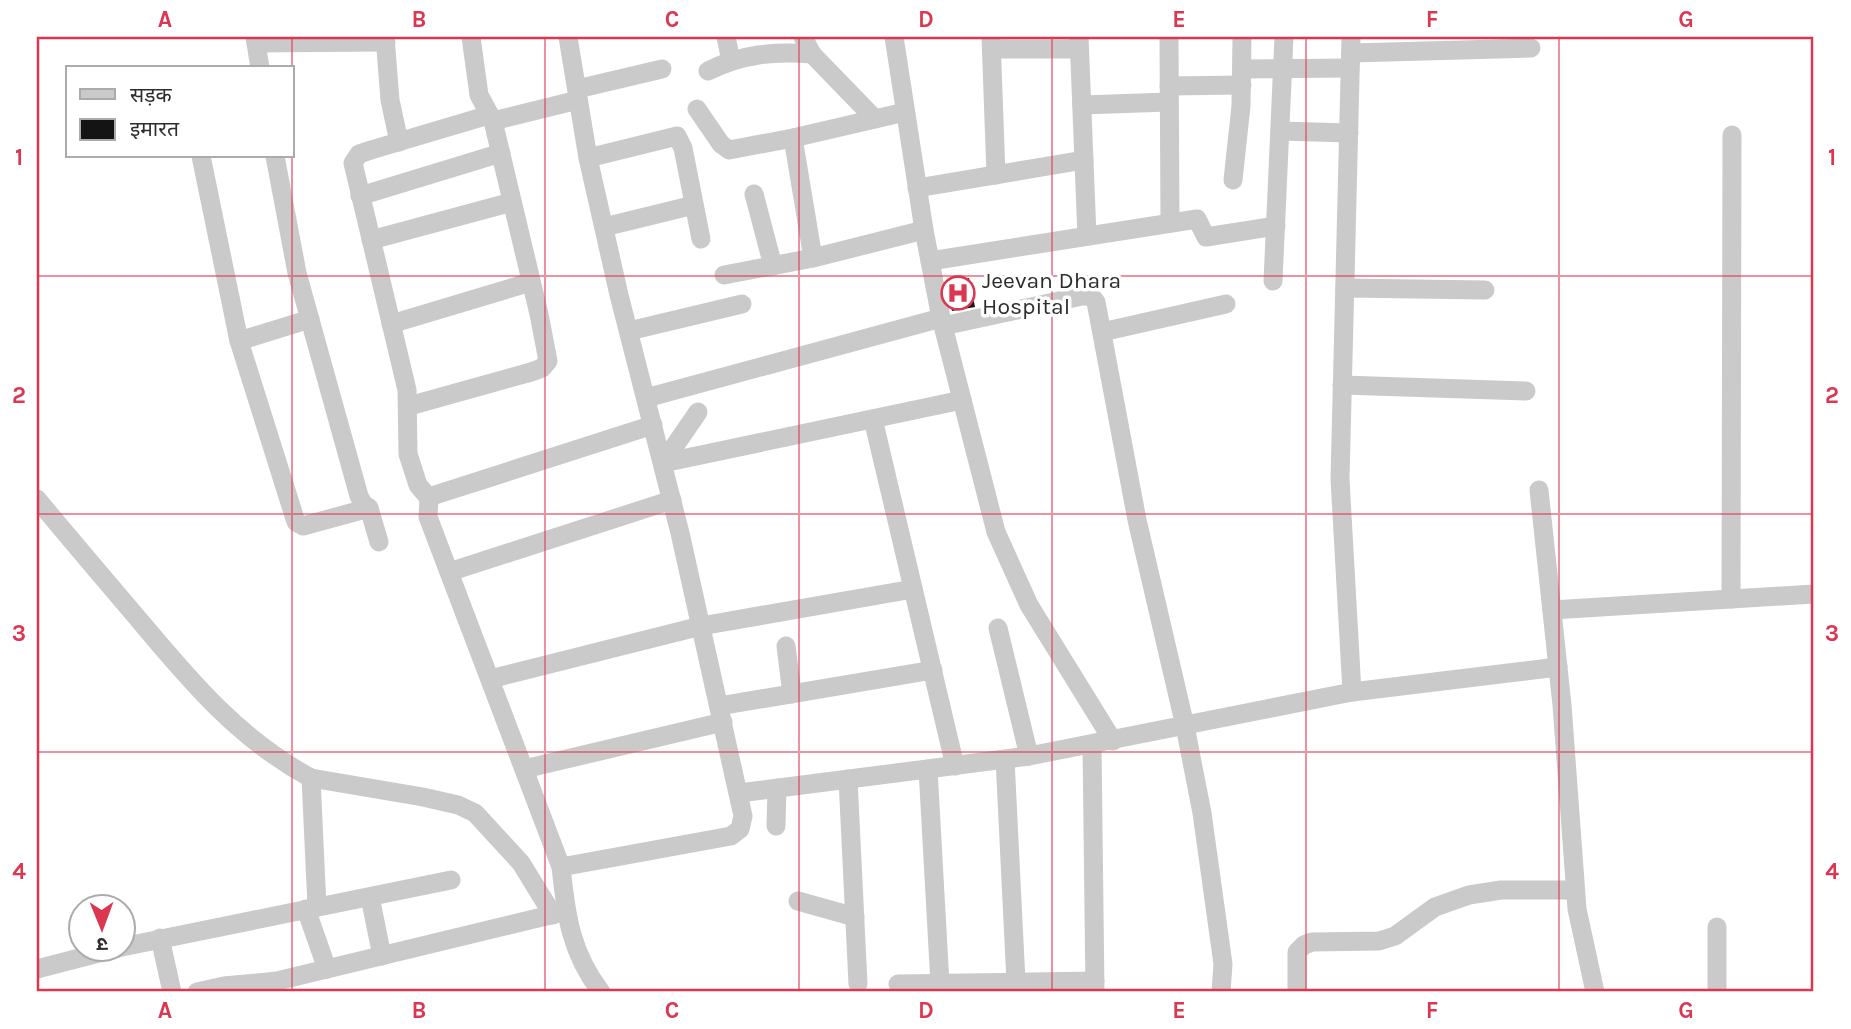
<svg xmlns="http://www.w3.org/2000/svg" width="1851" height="1029" font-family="Karla,'Noto Sans Devanagari',sans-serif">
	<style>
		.building { fill: #141414 }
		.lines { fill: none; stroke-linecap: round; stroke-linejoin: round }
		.minor { stroke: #cacaca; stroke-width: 19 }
		.grid { fill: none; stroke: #dc3751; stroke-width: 2; stroke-opacity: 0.55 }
		.labels { text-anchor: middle; stroke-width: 7; stroke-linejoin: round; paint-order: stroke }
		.poi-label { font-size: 23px; fill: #2d2d2d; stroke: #fff; text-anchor: start }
		.neatline { fill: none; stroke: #dc3751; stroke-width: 2.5 }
		.grid-label { font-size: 23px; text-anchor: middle; font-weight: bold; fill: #dc3751 }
	</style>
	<rect width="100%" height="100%" fill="#fff"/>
	<path class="building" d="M969,278L975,307L952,311L947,282Z"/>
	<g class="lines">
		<g class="minor">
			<path d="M255,37L260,68"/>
			<path d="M385,37L390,100L399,142"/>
			<path d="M726,37L731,61"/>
			<path d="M803,37L812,54L875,119"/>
			<path d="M894,37L924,230L941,318L996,532L1029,605L1113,741"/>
			<path d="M991,37L996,175"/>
			<path d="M1079,37L1087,236"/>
			<path d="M1169,37L1170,223"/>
			<path d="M1351,37L1340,479L1352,692"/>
			<path d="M256,43L386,42"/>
			<path d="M992,49H1079"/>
			<path d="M1351,53L1531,48"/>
			<path d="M1242,69L1350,68"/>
			<path d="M708,71C742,54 774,51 812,54"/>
			<path d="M1169,86L1242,85"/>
			<path d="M577,89L662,69"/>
			<path d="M1082,105L1169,102"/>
			<path d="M697,109L721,144L729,150L793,138L905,112"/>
			<path d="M493,121L578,100"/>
			<path d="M1280,131L1349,133"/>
			<path d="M793,138L813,258"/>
			<path d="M201,156L239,341L296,522L303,526L369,508"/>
			<path d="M275,156L297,273L359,496L363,504L369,508L379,542"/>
			<path d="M588,158L677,136L683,148L701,239"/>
			<path d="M1233,180L1241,106L1242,37"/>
			<path d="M917,188L1084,160"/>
			<path d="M754,194L773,266"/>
			<path d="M360,196L501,153"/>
			<path d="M604,227L694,205"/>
			<path d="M371,240L512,202"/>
			<path d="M930,261L1197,219L1206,237L1276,226"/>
			<path d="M724,275L813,258L924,230"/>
			<path d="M1273,281L1284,37"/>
			<path d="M1345,288L1485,290"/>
			<path d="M391,324L531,282"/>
			<path d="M943,326L1082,296H1091L1096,302L1137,520L1185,726L1202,813L1223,964L1221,992"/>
			<path d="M629,331L742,304"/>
			<path d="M1102,332L1226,304"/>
			<path d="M239,341L310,319"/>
			<path d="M1342,385L1526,391"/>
			<path d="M646,398L941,318"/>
			<path d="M409,406L531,372L542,368L548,361L539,314L493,121L479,95L471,37"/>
			<path d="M873,419L955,766"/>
			<path d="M663,463L962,400"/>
			<path d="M663,463L698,412"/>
			<path d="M1539,490L1562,705L1577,909L1595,992"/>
			<path d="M429,498L418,485L408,454L407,390L353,163L359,154L371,150L489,115"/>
			<path d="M37,499C71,540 106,581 140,621C191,682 240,740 311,778L423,797L458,805L475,813L521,863L553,915"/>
			<path d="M449,572L672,500"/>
			<path d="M1731,599L1732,135"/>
			<path d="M1552,610L1814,594"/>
			<path d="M998,628L1029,756"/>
			<path d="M786,646L792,694"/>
			<path d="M490,679L701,626L913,589"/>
			<path d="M719,706L933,670"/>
			<path d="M1092,745L1095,992"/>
			<path d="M1005,759L1016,982"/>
			<path d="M524,769L723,722"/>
			<path d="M928,769L940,984"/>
			<path d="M311,778L317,907"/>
			<path d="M848,779L858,984"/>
			<path d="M739,793L1029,756L1352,692L1558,667"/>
			<path d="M776,826L777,788"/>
			<path d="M561,867L731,836L740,829L743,816L680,533L619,295L588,158L568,37"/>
			<path d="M370,897L382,956"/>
			<path d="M798,901L855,917"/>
			<path d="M306,909L327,969"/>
			<path d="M1717,927V992"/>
			<path d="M160,938L172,992"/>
			<path d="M122,947L451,880"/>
			<path d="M37,969L118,948"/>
			<path d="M898,984L1095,981"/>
			<path d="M197,992L224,986L277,981L563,912"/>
			<path d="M601,992C571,953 566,916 561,867L428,517L429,498L435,495L653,425"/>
			<path d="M1297,992V952L1304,945L1312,942L1379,941L1395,936L1435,907L1469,895L1501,890H1575"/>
		</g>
	</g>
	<path class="grid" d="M292,37V68M545,37V992M799,37V992M1052,37V992M1306,37V992M1559,37V992M292,156V992M37,276H1814M37,514H1814M37,752H1814"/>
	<defs>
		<symbol id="hospital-ring" viewBox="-11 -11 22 22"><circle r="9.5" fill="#fff" stroke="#dc3751" stroke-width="1.5"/><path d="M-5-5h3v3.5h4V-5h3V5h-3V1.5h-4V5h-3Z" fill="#dc3751"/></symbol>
	</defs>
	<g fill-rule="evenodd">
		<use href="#hospital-ring" x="939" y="274" width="38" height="38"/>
	</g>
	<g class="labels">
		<g class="poi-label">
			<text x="982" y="288">Jeevan Dhara<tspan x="982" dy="26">Hospital</tspan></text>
		</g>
	</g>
	<rect width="1851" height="1029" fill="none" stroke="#ffffff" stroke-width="77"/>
	<rect x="66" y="66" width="228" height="91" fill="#ffffff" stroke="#ababab" stroke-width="2"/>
	<rect x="80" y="89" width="35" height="10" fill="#cacaca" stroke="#ababab" stroke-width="2"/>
	<text x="130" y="102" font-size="21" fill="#2d2d2d">सड़क</text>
	<rect x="80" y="119" width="35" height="21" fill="#141414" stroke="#ababab" stroke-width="2"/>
	<text x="130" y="136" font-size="21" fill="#2d2d2d">इमारत</text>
	<g transform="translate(102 928) rotate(179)"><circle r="33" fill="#ffffff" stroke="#ababab" stroke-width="2"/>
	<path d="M0-5L12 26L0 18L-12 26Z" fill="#dc3751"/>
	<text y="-10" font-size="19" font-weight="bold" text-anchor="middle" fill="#2d2d2d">उ</text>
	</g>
	<rect x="38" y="38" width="1774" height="952" class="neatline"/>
	<g class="grid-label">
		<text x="165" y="27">A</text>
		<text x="419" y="27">B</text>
		<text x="672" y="27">C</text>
		<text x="926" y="27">D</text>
		<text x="1179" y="27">E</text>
		<text x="1432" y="27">F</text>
		<text x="1686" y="27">G</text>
		<text x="19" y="165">1</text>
		<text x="1832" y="165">1</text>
		<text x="19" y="403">2</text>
		<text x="1832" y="403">2</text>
		<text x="19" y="641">3</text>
		<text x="1832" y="641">3</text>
		<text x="19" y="879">4</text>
		<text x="1832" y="879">4</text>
		<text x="165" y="1018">A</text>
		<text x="419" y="1018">B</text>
		<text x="672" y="1018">C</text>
		<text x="926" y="1018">D</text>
		<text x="1179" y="1018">E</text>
		<text x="1432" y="1018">F</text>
		<text x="1686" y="1018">G</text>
	</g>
</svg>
